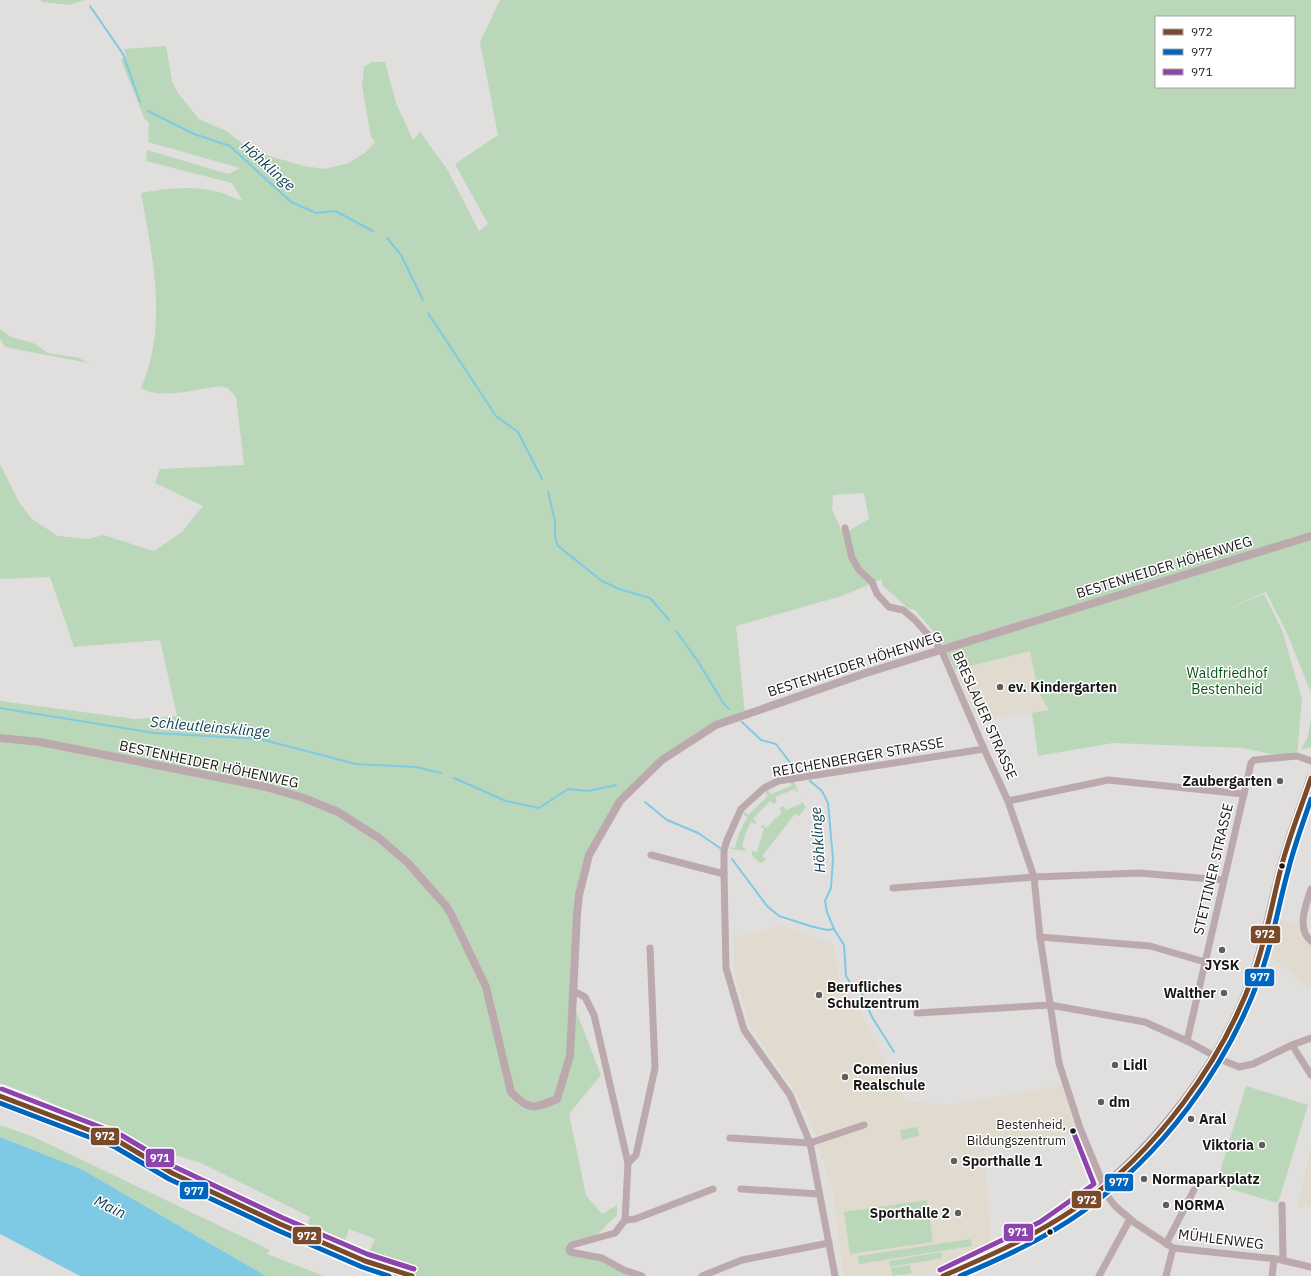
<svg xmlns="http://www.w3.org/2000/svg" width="1311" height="1276" font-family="'IBM Plex Sans',sans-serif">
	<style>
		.education { fill: #e1dace }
		.green { fill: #bad7b9; fill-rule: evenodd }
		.water { fill: #7ecae4 }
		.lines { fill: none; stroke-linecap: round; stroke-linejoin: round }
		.stream { stroke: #7ecae4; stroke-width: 2 }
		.minor { stroke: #bca9ad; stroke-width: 7 }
		.tertiary { stroke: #bca9ad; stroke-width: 8 }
		.secondary { stroke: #b39da2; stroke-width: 9 }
		.bus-1-casing { stroke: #fff; stroke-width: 8 }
		.bus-2-casing { stroke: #fff; stroke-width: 8 }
		.bus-3-casing { stroke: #fff; stroke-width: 8 }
		.bus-1 { stroke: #7a4b2a; stroke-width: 5 }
		.bus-2 { stroke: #0065bd; stroke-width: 5 }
		.bus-3 { stroke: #8e44ad; stroke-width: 5 }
		.poi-dot { fill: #605e5c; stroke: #fff; stroke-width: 1.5 }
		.bus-dot { fill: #1a1917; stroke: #fff; stroke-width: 1.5 }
		.labels { text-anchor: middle; stroke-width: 3; stroke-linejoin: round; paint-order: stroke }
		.bus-label { font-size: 13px; fill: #1a1917; stroke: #fff; text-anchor: end }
		.street-label { font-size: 14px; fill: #1a1917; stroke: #fff }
		.park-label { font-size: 14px; fill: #0a5317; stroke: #fff }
		.poi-label { font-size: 14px; font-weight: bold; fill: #1a1917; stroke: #fff; text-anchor: start }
		.water-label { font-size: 15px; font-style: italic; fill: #124252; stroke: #fff }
		.line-badge { stroke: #fff; stroke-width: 1.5 }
		.badge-label { font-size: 11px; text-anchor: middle; font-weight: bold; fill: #fff }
	</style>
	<rect width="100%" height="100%" fill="#e1dfdd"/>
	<g class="education">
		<path d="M1030,651L1038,691L1049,711L978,719L955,670Z"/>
		<path d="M1277,919L1302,925L1311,941V985L1308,989L1268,953Z"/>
		<path d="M783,926L834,945L839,982L861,1014L905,1101L951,1105L1063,1085L1076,1133L984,1147L991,1242L926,1276H844L833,1194L815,1131L793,1088L749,1024L735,976L733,938Z"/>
		<path d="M1311,1150V1206L1297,1207Z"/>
	</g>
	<g class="green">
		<path d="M41,0H84L70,5L42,2Z"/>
		<path d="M500,0H1311V747L1301,750L1308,736L1311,716V693L1287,633L1266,592L1213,615L1264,594L1282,630L1302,699L1297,756L1284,757L1243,748L1113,743L1038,756L1032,713L1049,710L1038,691L1030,651L955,670L941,640L915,610L909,609L882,585V579L842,596L736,626L745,714L716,725L662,760L620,801L589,855L579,895L572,1001L601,1075L569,1114L586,1195L602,1214L617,1205V1215L593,1239L569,1248L643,1276H412L365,1261L375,1239L349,1229L345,1240L308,1224L310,1217L201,1163L144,1146L127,1137L36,1096L0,1083V701L135,719L177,716L160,640L74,647L50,577L0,579V464L19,502L32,519L58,536L89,539L103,535L154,551L182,532L203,506L155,483L160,469L244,465L236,397L228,388L219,386C198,389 160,400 141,388C168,326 153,258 141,193C166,188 194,185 219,192C227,194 234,199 242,200L232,183L146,161L147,150L228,174L240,168L148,142L149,123L145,120L121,60L126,56L124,49L166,46L172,81L178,93L199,119L226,131L252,151L304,166L324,169L349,163L366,152L375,142L371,137L362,86L364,67L372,62H385L396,103L413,140L420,132L447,169L479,231L488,224L455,164L498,135L480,42ZM1156,17H1294V87H1156ZM864,493L869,519L848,531L841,530L832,509L833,495Z"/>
		<path d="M0,329L11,337L33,343L48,353L79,358L89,363L5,347L0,339Z"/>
		<path d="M790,781L794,782L798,791L797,792L795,789L775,797L777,801L774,804L770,801L753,819L757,822L755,824L751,822L745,835L742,847L746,849V851L731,849L730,847L735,848L738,836L747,817L743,814L745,812L748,815L768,796L765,792L768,790L771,794L791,786Z"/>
		<path d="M800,799L806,807L799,816L795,814L762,856L766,859L763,862L759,863L752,855V851L757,852L764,829L761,827L763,825L766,828L782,812L779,808L784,806L786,810L802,803Z"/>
		<path d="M1246,1086L1308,1105L1278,1203L1216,1185Z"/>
		<path d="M0,1125L34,1137L270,1250L267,1254L324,1276H266L81,1169L0,1137Z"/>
		<path d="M917,1127L919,1136L902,1140L900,1130Z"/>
		<path d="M927,1200L933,1242L850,1254L844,1212Z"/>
		<path d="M971,1239L972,1246L859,1264L858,1256Z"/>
		<path d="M941,1252L942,1258L890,1267L889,1261Z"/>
		<path d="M910,1265L912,1273L892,1276L891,1268Z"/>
	</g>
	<path class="water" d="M0,1137L81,1169L266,1276H80L0,1234Z"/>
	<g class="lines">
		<g class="stream">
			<path d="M90,6L123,54L140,102"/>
			<path d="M148,111L194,134L230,146L291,202L316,213L335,211L373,231"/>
			<path d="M387,238L401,255L423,300"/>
			<path d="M428,313L496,416L518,432L542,479"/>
			<path d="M548,492L555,521V536L558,546L602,581L619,589L650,598L669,620"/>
			<path d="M676,631L697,660L724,704L729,709"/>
			<path d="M0,708L154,733L260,739L356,764L416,767L441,773"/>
			<path d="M742,722L761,740L776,744L795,769"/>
			<path d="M454,778L506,801L539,808L568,789L588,791L616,785"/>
			<path d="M810,781L822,791L828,803L833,859L831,888L825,901L827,912L834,929L844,945L846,976L851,984L860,990L872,1017L894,1052"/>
			<path d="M645,802L667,820L698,833L720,848"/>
			<path d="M732,859L767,906L779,916L810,926L827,930L834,929"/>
		</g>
		<g class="minor">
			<path d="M845,528L852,558L859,570L872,582L877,594L889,607L903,610L914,619L941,649L984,749L1008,801L1034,877L1040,937L1059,1063L1080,1128L1109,1198L1115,1206L1135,1223L1173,1248L1277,1259L1311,1267"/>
			<path d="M1008,801L1108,780L1244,794"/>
			<path d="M651,855L724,874"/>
			<path d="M893,888L1034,877L1139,873L1223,880"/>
			<path d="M1311,889C1306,904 1296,929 1311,941"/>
			<path d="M1040,937L1150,946L1205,962"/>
			<path d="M573,991L585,997L594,1015L628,1163L625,1220L615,1233L572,1245L569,1249L570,1252L602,1258L624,1270L642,1276"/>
			<path d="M917,1013L1050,1005L1145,1022L1187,1041L1222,1060L1239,1067L1253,1064L1292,1045L1311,1038"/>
			<path d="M1187,1041L1251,763L1254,760L1297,756L1311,761"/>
			<path d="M1292,1045L1311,1075"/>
			<path d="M730,1138L810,1143L864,1125"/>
			<path d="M628,1163L636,1155L655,1068L650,948"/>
			<path d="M741,1189L819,1194"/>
			<path d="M1282,1205L1283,1260"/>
			<path d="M625,1220L635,1219L713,1189"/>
			<path d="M1166,1244L1194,1190"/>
			<path d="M702,1276L742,1260L829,1243"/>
			<path d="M835,1276L810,1143L790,1095L744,1030L726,968L724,874V850L727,840L741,809L764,788L778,781L984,749"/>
			<path d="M1099,1276L1130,1219"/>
			<path d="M1166,1276L1173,1248"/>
			<path d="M1272,1276L1274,1259"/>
		</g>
		<path class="tertiary" d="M0,738L40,742L266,787L304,798L338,812L379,838L408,863L446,906L452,916L486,987L511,1092C529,1111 534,1109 557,1099L570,1056L577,914L579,895L589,855L620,801L662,760L716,725L866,673L1311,536"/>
		<g class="secondary">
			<path d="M0,1096L56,1116L118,1141L172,1173L280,1224L365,1261L412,1276"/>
			<path d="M943,1276C977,1261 1012,1246 1044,1228C1135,1177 1220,1071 1254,973C1265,939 1272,903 1281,868C1289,837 1301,808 1311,778"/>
		</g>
		<defs>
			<g id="bus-1">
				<path d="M0,1096L118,1141L172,1173L280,1224L365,1261L412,1276"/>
				<path d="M943,1276C989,1256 1035,1236 1077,1207C1155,1154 1223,1061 1254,973C1266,939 1272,903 1281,868C1289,837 1301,808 1311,778"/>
			</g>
			<g id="bus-2">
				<path d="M0,1103L115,1147L169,1179L277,1230L362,1267L389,1276"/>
				<path d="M960,1276C1002,1258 1044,1239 1082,1212C1162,1155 1226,1069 1260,976C1273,942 1278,906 1288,871C1294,846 1303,823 1311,799"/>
			</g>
			<g id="bus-3">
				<path d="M2,1089L121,1135L175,1167L283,1218L367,1254L414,1269"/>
				<path d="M940,1270L1040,1222L1094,1184L1073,1131"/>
			</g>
		</defs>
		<use href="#bus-1" class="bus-1-casing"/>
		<use href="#bus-2" class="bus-2-casing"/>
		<use href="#bus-3" class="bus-3-casing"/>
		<use href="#bus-1" class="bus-1"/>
		<use href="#bus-2" class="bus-2"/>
		<use href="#bus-3" class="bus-3"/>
	</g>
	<g class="poi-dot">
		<circle cx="1000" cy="687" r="4"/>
		<circle cx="1280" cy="781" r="4"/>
		<circle cx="1222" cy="950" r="4"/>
		<circle cx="1224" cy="993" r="4"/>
		<circle cx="819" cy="995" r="4"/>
		<circle cx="1115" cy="1065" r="4"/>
		<circle cx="845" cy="1077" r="4"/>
		<circle cx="1101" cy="1102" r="4"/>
		<circle cx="1191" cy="1119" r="4"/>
		<circle cx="1262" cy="1145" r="4"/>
		<circle cx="954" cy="1161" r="4"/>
		<circle cx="1144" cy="1179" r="4"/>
		<circle cx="1166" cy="1205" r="4"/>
		<circle cx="958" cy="1213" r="4"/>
	</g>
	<g class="bus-dot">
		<circle cx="1282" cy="866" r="3.5"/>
		<circle cx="1073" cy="1131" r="3.5"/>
		<circle cx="1050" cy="1232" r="3.5"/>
	</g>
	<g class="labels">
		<g class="bus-label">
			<text x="1066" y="1129">Bestenheid,<tspan x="1066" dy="16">Bildungszentrum</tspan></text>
		</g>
		<g class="street-label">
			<text transform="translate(1164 567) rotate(-17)" y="5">BESTENHEIDER HÖHENWEG</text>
			<text transform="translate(855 664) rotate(-18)" y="5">BESTENHEIDER HÖHENWEG</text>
			<text transform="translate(985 715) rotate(66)" y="5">BRESLAUER STRASSE</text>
			<text transform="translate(858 757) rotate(-10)" y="5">REICHENBERGER STRASSE</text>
			<text transform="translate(209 764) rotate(12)" y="5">BESTENHEIDER HÖHENWEG</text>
			<text transform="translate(1213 869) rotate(-77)" y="5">STETTINER STRASSE</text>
			<text transform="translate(1221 1239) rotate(7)" y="5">MÜHLENWEG</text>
		</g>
		<g class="park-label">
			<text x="1227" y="678">Waldfriedhof<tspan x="1227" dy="16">Bestenheid</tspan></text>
		</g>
		<g class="poi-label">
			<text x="1008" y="692">ev. Kindergarten</text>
			<text x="1272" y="786" text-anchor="end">Zaubergarten</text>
			<text x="1222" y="970" text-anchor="middle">JYSK</text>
			<text x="827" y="992">Berufliches<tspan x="827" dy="16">Schulzentrum</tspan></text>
			<text x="1216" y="998" text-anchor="end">Walther</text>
			<text x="1123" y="1070">Lidl</text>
			<text x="853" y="1074">Comenius<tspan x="853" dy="16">Realschule</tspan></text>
			<text x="1109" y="1107">dm</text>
			<text x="1199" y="1124">Aral</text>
			<text x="1254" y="1150" text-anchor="end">Viktoria</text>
			<text x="962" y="1166">Sporthalle 1</text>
			<text x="1152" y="1184">Normaparkplatz</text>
			<text x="1174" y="1210">NORMA</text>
			<text x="950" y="1218" text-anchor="end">Sporthalle 2</text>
		</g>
		<g class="water-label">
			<text transform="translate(268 166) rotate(42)" y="5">Höhklinge</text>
			<text transform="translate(210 727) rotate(5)" y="5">Schleutleinsklinge</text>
			<text transform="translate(818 840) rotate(-94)" y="5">Höhklinge</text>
			<text transform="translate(110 1207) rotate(26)" y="5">Main</text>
		</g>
	</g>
	<g class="line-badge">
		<rect x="1250" y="925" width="31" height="19" rx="4" fill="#7a4b2a"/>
		<rect x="1244" y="968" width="31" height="19" rx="4" fill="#0065bd"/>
		<rect x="90" y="1127" width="30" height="19" rx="4" fill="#7a4b2a"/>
		<rect x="145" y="1148" width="30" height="20" rx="4" fill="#8e44ad"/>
		<rect x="1104" y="1173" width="30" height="19" rx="4" fill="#0065bd"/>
		<rect x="179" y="1181" width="30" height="19" rx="4" fill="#0065bd"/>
		<rect x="1071" y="1190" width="31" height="19" rx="4" fill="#7a4b2a"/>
		<rect x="1003" y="1223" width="31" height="19" rx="4" fill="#8e44ad"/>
		<rect x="292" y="1226" width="30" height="19" rx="4" fill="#7a4b2a"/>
	</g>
	<g class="badge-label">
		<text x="1265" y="938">972</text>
		<text x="1260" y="981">977</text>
		<text x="105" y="1140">972</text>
		<text x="160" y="1162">971</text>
		<text x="1119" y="1186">977</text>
		<text x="194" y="1195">977</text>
		<text x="1087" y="1204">972</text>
		<text x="1018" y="1236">971</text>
		<text x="307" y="1240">972</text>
	</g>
	<rect x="1155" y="16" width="140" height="72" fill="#ffffff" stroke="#a3a3a2"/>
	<rect x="1163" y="29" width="20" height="6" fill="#7a4b2a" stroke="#a3a3a2"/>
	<text x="1191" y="36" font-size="12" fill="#1a1917">972</text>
	<rect x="1163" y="49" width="20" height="6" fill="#0065bd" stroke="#a3a3a2"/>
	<text x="1191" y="56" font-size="12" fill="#1a1917">977</text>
	<rect x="1163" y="69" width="20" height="6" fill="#8e44ad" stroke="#a3a3a2"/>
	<text x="1191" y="76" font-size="12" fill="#1a1917">971</text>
</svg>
